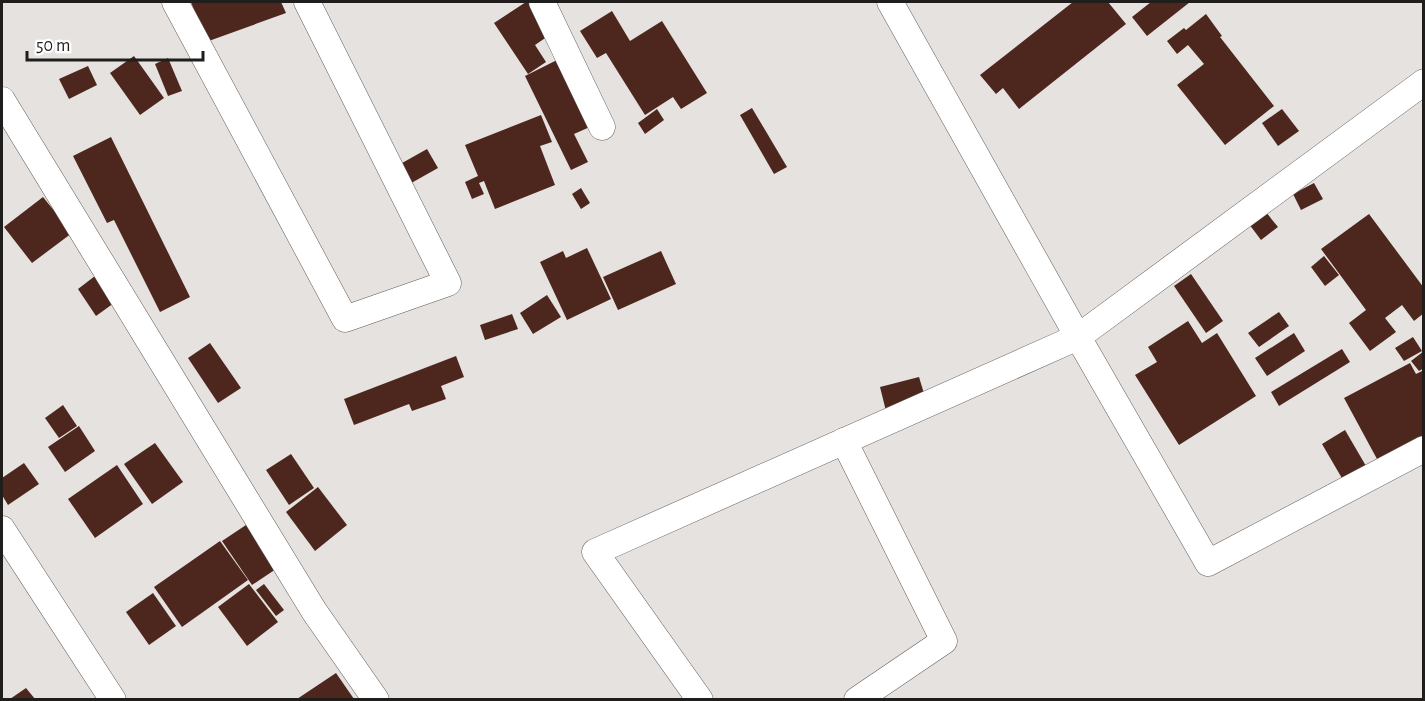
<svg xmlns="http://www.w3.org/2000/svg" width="1425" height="701" font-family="'Alegreya Sans',sans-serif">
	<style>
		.building { fill: #4d271d }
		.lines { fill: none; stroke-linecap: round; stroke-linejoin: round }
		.minor-casing { stroke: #625f5c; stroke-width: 27 }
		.minor { stroke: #fff; stroke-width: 26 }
	</style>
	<rect width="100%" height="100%" fill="#e6e2df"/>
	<g class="building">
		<path d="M191,2H281L286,13L206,42Z"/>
		<path d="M526,2H533L554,32L535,45L546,62L528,74L494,23Z"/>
		<path d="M1073,2H1108L1126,24L1019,109L1003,88L996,94L980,75Z"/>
		<path d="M1151,2H1190L1147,36L1132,17Z"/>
		<path d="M612,11L630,41L662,21L707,93L681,109L673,97L645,115L606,53L597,58L580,31Z"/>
		<path d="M1206,14L1222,36L1220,37L1274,106L1225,145L1177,85L1204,64L1188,45L1177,54L1167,41L1184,28L1186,30Z"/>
		<path d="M134,56L164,98L140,115L110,73Z"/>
		<path d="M168,58L182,91L168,96L155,64Z"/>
		<path d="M559,59L592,126L574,134L588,162L571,170L525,76Z"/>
		<path d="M88,66L97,85L69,99L59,79Z"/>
		<path d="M752,108L787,167L774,174L740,115Z"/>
		<path d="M657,109L664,120L645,134L638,123Z"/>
		<path d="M1282,109L1299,131L1278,146L1262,123Z"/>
		<path d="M541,115L552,142L540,146L555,185L495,209L484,181L479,183L484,194L472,199L465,182L478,176L465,145Z"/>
		<path d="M111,137L190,297L160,312L114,220L107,223L73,156Z"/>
		<path d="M427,149L438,168L406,186L395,167Z"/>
		<path d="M1314,183L1323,199L1301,210L1293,194Z"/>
		<path d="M581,188L590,203L581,209L572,194Z"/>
		<path d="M43,197L72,233L32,263L4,227Z"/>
		<path d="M1265,211L1278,227L1261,240L1249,224Z"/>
		<path d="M1369,214L1424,288V313L1414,321L1402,305L1385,318L1396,332L1370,351L1349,323L1366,310L1321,249Z"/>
		<path d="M587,248L611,299L567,320L540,262L563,251L566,258Z"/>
		<path d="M661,251L676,284L618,310L603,277Z"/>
		<path d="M1324,256L1339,275L1325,286L1311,267Z"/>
		<path d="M1191,274L1223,321L1206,333L1174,286Z"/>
		<path d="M95,276L114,303L96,316L78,289Z"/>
		<path d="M547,295L561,317L533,334L520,313Z"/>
		<path d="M1279,312L1289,326L1259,347L1248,333Z"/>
		<path d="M512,314L518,329L485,340L480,325Z"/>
		<path d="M1188,321L1202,343L1217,333L1256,396L1179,445L1135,375L1157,362L1148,347Z"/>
		<path d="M1294,333L1305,351L1267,376L1255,358Z"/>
		<path d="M1413,337L1422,351L1404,361L1395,348Z"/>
		<path d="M210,343L241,388L218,403L188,358Z"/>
		<path d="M1342,349L1350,362L1279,406L1271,392Z"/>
		<path d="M1424,351V368L1419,371L1411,361Z"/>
		<path d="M456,356L464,377L441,386L446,399L412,411L409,404L354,425L344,399Z"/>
		<path d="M1410,363L1416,374L1424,370V435L1377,459L1344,398Z"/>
		<path d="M919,377L926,400L886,411L880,387Z"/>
		<path d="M63,405L77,426L59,438L45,418Z"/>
		<path d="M79,426L95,451L65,472L48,447Z"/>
		<path d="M1345,430L1366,466L1343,480L1322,444Z"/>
		<path d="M155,443L183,482L152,504L124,464Z"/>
		<path d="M291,454L314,488L289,505L266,470Z"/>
		<path d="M24,463L39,484L8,505L2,495V478Z"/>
		<path d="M117,465L143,504L95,538L68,499Z"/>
		<path d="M318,487L347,525L315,551L286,512Z"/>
		<path d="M246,525L276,569L252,585L222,541Z"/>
		<path d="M220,541L248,580L182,627L154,587Z"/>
		<path d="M249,584L278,622L247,646L218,607Z"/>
		<path d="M264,584L284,610L276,616L256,590Z"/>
		<path d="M153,593L176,626L149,645L126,612Z"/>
		<path d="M336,673L354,699H297Z"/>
		<path d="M26,688L35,699H10Z"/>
	</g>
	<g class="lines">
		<defs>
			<g id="minor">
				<path d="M175,2L345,319L448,283L307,2"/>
				<path d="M542,2L602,127"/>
				<path d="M890,2L1078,337L1208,563L1424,449"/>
				<path d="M2,100L314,611L376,700"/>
				<path d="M844,441L944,641L857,700"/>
				<path d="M2,529L113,700"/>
				<path d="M700,700L595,552L1078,337L1424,82"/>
			</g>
		</defs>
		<use href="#minor" class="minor-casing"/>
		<use href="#minor" class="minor"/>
	</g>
	<rect width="1425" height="701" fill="none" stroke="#1f1e1d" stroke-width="6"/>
	<path d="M27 51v9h176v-9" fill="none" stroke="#1f1e1d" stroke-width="3"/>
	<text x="36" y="51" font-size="18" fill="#1f1e1d" stroke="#ffffff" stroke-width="4.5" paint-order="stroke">50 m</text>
</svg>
